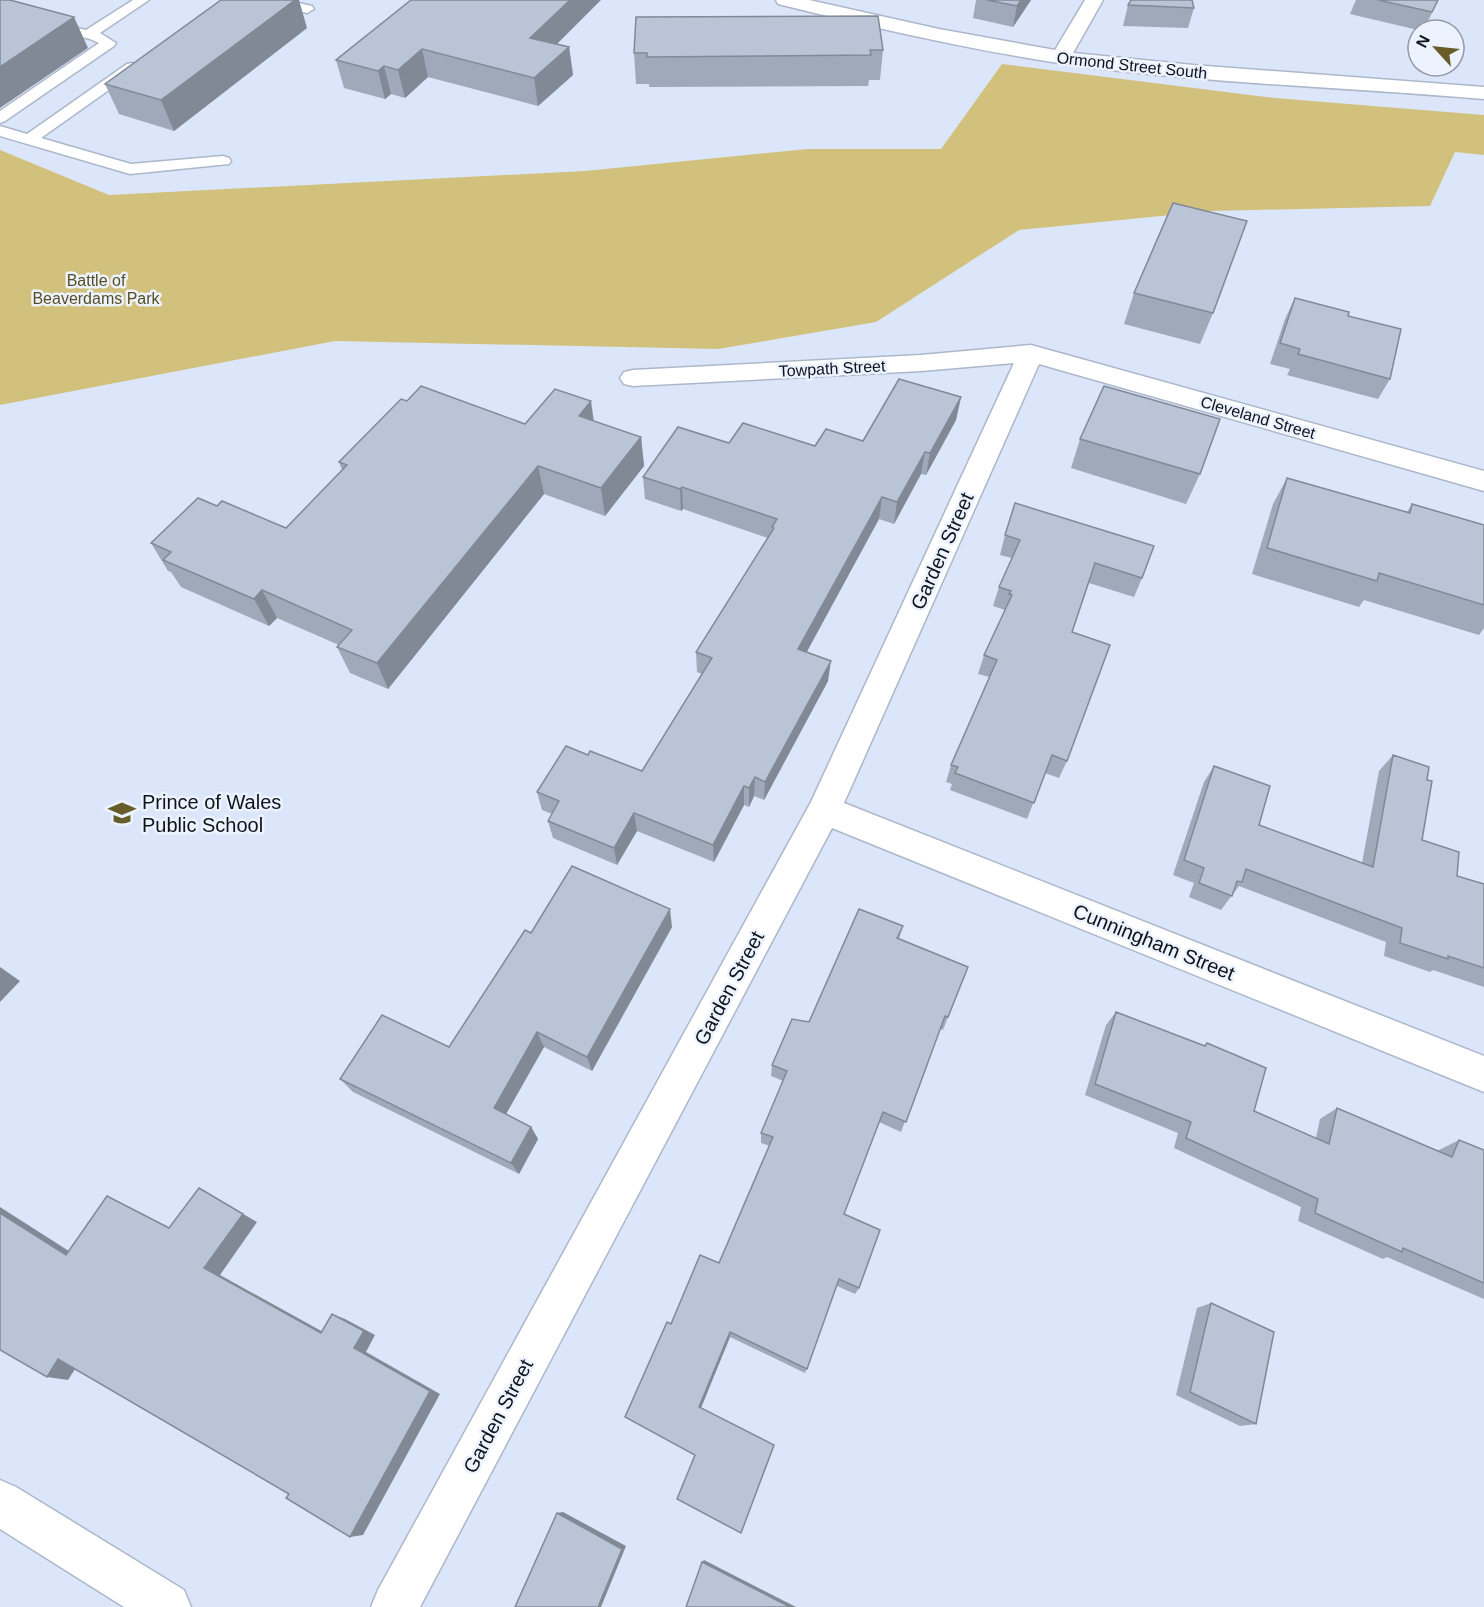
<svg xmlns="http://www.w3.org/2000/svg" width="1484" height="1607" font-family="Helvetica,sans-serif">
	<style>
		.green { fill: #d2c17c }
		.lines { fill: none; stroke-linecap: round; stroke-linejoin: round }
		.lane-casing { stroke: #acb7ca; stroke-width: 3 }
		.street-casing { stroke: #acb7ca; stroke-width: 3 }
		.secondary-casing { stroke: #acb7ca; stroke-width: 3 }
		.lane { fill: #fff; fill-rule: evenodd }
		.street { fill: #fff; fill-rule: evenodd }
		.secondary { fill: #fff; fill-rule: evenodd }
		.wall { fill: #9fa9b9 }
		.shaded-wall { fill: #828996 }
		.building { fill: #b9c4d7; stroke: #828996; stroke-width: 1.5 }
		.labels { text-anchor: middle; stroke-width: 5; stroke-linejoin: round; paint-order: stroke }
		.far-street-label { font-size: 16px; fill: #0f131a; stroke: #ecf3ff }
		.far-park-label { font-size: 16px; fill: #584e23; stroke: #ecf3ff }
		.street-label { font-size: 20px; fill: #0f131a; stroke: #ecf3ff }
		.poi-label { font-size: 20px; fill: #0f131a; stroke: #ecf3ff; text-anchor: start }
	</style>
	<rect width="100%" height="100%" fill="#dbe6fa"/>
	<path class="green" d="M1002,64L1275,98L1484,115V155L1455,152L1430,206L1212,211L1019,230L876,322L718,349L335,341L0,405V150L109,195L585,171L808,149H941Z"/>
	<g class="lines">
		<defs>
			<g id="lane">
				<path d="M133,0H149L100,33L116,43L114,46L5,121L0,123V111L99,43L90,39L45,28L43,25L45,22L50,21L86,30Z"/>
				<path d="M260,0H285L312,6L314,9L307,13L262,3Z"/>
				<path d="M132,63L137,64L139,67L137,70L41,138L131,164L223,156L229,158L231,161L229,164L130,174L0,136V126L27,134L127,64Z"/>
			</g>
			<path id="street" d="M1031,345L1484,471V491L1039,364L844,803L1484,1056V1092L832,828L420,1607H371L378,1590L811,802L1014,363L921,371L633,386L624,384L620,378L624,372L633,370L921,355Z"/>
			<g id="secondary">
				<path d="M776,0H809L939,29L1055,50L1085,0H1103L1073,53L1193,65L1484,87V99C1354,88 1224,84 1094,68C988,54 882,30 778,4Z"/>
				<path d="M0,1480L16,1487L184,1590L191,1607H124L0,1529Z"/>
			</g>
		</defs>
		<use href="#lane" class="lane-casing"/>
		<use href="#street" class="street-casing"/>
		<use href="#secondary" class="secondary-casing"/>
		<use href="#lane" class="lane"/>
		<use href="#street" class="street"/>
		<use href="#secondary" class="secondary"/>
	</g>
	<g class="wall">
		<path d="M411,0L569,47L573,75L538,106L428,77L405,98L391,94L385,99L344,88L336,60Z"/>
		<path d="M976,0H1031L1013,27L973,18Z"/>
		<path d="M1356,0H1438L1424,30H1418L1350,14Z"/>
		<path d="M1128,5L1194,8L1188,28L1123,26Z"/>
		<path d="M307,28L174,131L119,114L105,84Z"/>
		<path d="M883,50L880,80H869L868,86L649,87V84H636L634,53Z"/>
		<path d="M1134,293L1213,313L1200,344L1124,324Z"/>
		<path d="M1295,298L1348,316L1390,379L1378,399L1287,375L1290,369L1270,364L1285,319Z"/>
		<path d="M961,397L956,420L926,475L921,474L894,524L879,519L806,652L828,681L764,800L754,796L749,807L744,805L714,862L637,831L617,865L553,838L548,821L552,814L542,810L537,792L588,755L642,771L702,674L697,672L696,652L768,538L683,509L681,511L645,499L643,477L729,443L815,446L863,441Z"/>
		<path d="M407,401L525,424L594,421L641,437L644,466L605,516L544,494L388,689L350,673L337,647L339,645L277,618L269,626L181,587L171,572L168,571L151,543L217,506L286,528L342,470L339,462Z"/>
		<path d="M1080,439L1200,474L1186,504L1071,468Z"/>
		<path d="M1287,478L1407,512L1412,504L1484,525V628L1479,635L1364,600L1359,607L1252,574L1273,504Z"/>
		<path d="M1005,535L1142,578L1134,597L1089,583L1072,632L1067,761L1059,778L1045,773L1027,819L950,790L952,784L946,782L951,765L989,677L978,674L984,655L1005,610L993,606L999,587L1012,558L1000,555Z"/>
		<path d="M1393,755L1427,780L1422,840L1457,876L1484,884V987L1433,970L1430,972L1384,956L1386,942L1239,886L1221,910L1189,897L1194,883L1173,875L1204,782L1214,766L1259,825L1362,863L1379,771Z"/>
		<path d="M903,926L899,939L948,1017L943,1030L940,1029L901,1132L879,1122L844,1214L859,1288L855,1294L837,1286L805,1373L730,1337L701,1408L694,1455L671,1324L719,1263L770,1146L761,1143V1133L783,1081L771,1076L772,1065L809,1022Z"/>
		<path d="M672,927L592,1071L544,1047L506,1114L531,1127L538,1139L519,1174L353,1092L340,1079L449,1047L531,933Z"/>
		<path d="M1116,1012L1203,1046L1207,1043L1254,1111L1316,1138L1320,1119L1337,1108L1438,1151L1439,1150L1459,1140L1484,1150V1299L1387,1257L1383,1259L1298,1221L1301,1207L1174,1148L1178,1133L1085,1095L1106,1025Z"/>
		<path d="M1211,1303L1256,1424L1240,1426L1176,1395L1197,1308Z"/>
	</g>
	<g class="shaded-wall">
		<path d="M295,0H299L307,28L174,131L161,100Z"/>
		<path d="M570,0H601L535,66L530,38Z"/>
		<path d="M1021,0H1031L1013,27L1017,6Z"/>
		<path d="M74,17L88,48L0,108V67Z"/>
		<path d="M569,47L573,75L538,106L534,78Z"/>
		<path d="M422,49L428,77L405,98L398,70Z"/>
		<path d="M384,66L391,94L385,99L378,71Z"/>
		<path d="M961,397L956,420L926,475L930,453Z"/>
		<path d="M591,401L595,430L579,416Z"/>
		<path d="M641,437L644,466L605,516L601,488Z"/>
		<path d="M925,452L921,474L894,524L897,502Z"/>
		<path d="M538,466L544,494L388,689L377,663Z"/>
		<path d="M682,487L683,509L681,511L680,489Z"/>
		<path d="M882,497L879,519L797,670L798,649Z"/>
		<path d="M262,590L277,618L269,626L254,599Z"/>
		<path d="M831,661L828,681L764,800L765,782Z"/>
		<path d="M755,777L754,796L749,807V788Z"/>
		<path d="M744,786V805L714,862L713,845Z"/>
		<path d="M634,813L637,831L617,865L614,848Z"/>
		<path d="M670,909L672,927L592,1071L587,1057Z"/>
		<path d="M0,967L20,981L0,1002Z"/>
		<path d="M537,1032L544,1047L502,1121L494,1108Z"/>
		<path d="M531,1127L538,1139L519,1174L511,1163Z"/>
		<path d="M199,1188L257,1222L220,1275L334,1338L321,1333L204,1268Z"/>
		<path d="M107,1196L125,1205L186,1236L169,1228Z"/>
		<path d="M0,1207L86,1262L66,1255L0,1213Z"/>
		<path d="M332,1314L345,1319L375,1335L366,1352L440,1394L363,1535L350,1537L354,1348Z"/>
		<path d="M730,1332V1337L700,1410L699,1407Z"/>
		<path d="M58,1359L79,1363L68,1380L47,1377Z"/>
		<path d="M563,1512L626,1546L601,1607H598L557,1513Z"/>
		<path d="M704,1560L796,1607H790L702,1562Z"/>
	</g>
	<g class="building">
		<path d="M0,0H10L74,17L0,67Z"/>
		<path d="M221,0H295L161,100L105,84Z"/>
		<path d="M411,0H570L530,38L569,47L534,78L422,49L398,70L384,66L378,71L336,60Z"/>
		<path d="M987,0H1021L1017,6Z"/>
		<path d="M1131,0H1192L1194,8L1128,5Z"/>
		<path d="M1378,0H1438L1432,12Z"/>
		<path d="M878,16L883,50H870L871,55L647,57V53H634L636,17Z"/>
		<path d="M1173,203L1247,221L1213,313L1134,293Z"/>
		<path d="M1295,298L1349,312L1348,316L1401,329L1390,379L1298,354L1300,349L1280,343Z"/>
		<path d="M899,379L961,397L930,453L925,452L897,502L882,497L798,649L831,661L765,782L755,777L749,788L744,786L713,845L634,813L614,848L548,821L559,801L537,792L566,746L588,755L590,751L642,771L712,658L696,652L774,528L772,527L777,519L682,487L680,489L643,477L678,427L729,443L743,423L815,446L826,429L863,441Z"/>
		<path d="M421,386L525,424L555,389L591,401L579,416L641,437L601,488L538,466L377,663L337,647L352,630L262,590L254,599L163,560L171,552L151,543L198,498L217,506L222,501L286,528L347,465L339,462L401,399L407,401Z"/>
		<path d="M1104,386L1220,419L1200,474L1080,439Z"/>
		<path d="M1287,478L1410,513L1412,504L1484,525V605L1379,573L1377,581L1267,548Z"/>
		<path d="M1015,503L1154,546L1142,578L1095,563L1072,632L1110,645L1067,761L1052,755L1034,803L955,773L958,767L951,765L997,660L984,655L1012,595L1009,594L1011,591L999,587L1020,540L1005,535Z"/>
		<path d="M1393,755L1429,767L1427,780L1432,781L1422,840L1459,852L1457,876L1484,884V968L1448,956V959L1400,943L1402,928L1246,869L1242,882L1237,881L1232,896L1199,883L1204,868L1184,860L1214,766L1270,786L1259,825L1373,867Z"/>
		<path d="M572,866L670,909L587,1057L537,1032L494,1108L531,1127L511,1163L340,1079L382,1015L449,1047L525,930L531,933Z"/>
		<path d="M859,909L903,926L897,938L968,967L948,1017L945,1016L906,1122L883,1112L844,1214L880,1230L859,1288L839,1279L807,1369L730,1332L699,1407L774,1445L741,1533L677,1499L695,1455L625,1417L667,1322L671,1324L700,1255L719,1263L773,1137L761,1133L787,1071L772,1065L792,1019L809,1022Z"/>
		<path d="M1116,1012L1205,1046L1207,1043L1266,1068L1254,1111L1329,1144L1337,1108L1452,1157L1459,1140L1484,1150V1283L1403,1248L1402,1252L1315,1213L1318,1199L1186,1138L1191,1122L1095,1084Z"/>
		<path d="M199,1188L243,1214L204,1268L321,1333L332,1314L364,1331L354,1348L430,1391L350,1537L286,1498L289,1494L58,1359L47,1377L0,1350V1213L66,1255L107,1196L169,1228Z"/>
		<path d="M1211,1303L1274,1332L1256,1424L1190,1392Z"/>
		<path d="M557,1513L622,1549L598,1607H515Z"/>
		<path d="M702,1562L790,1607H686Z"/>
	</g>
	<defs>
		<symbol id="school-bare" viewBox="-9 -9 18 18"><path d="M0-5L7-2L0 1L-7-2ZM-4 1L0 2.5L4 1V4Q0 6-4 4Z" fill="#685c29" stroke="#ecf3ff" stroke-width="2.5" paint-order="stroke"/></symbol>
	</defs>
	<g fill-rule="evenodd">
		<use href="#school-bare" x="103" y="794" width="38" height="38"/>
	</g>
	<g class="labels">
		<g class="far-street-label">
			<text transform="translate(1132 65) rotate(6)" y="6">Ormond Street South</text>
			<text transform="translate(832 368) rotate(-3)" y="6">Towpath Street</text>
			<text transform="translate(1258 417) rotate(16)" y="6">Cleveland Street</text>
		</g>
		<g class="far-park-label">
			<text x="96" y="286">Battle of<tspan x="96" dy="18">Beaverdams Park</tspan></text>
		</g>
		<g class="street-label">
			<text transform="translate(942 551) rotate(-66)" y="7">Garden Street</text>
			<text transform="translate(1154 942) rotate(22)" y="7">Cunningham Street</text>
			<text transform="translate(729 988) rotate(-62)" y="7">Garden Street</text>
			<text transform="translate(498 1416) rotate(-62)" y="7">Garden Street</text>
		</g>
		<g class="poi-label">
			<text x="142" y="809">Prince of Wales<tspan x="142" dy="23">Public School</tspan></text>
		</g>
	</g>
	<g transform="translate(1436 48) rotate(297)"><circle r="28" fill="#ecf3ff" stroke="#9499a3" stroke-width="1.5"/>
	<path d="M0-4.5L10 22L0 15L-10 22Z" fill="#685c29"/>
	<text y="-9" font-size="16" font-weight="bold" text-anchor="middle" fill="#0f131a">N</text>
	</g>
</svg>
